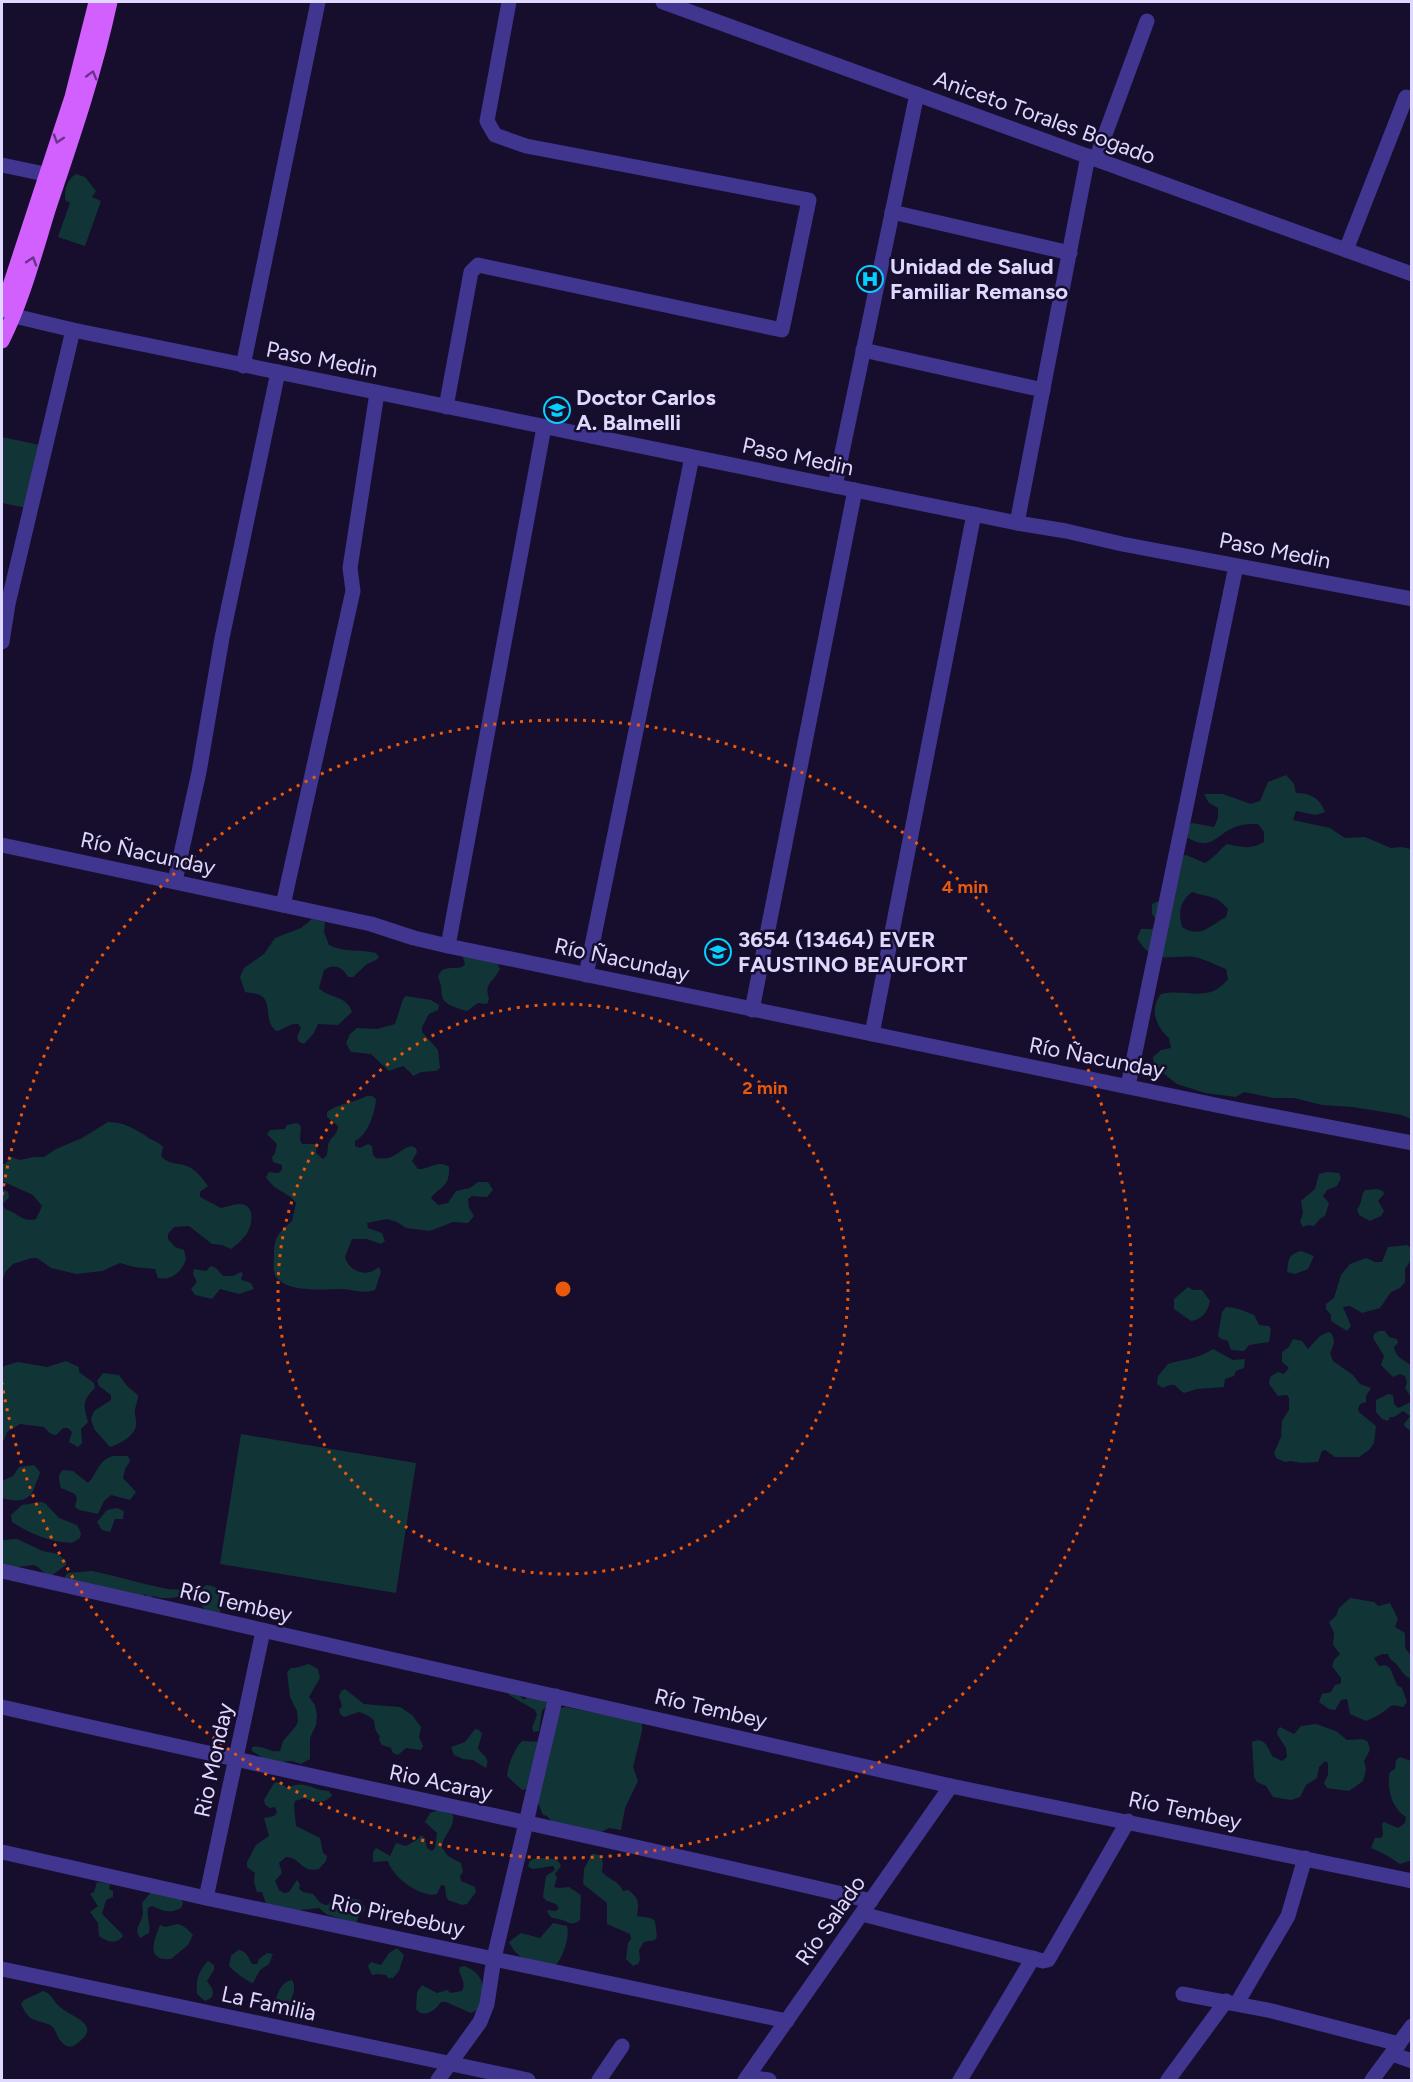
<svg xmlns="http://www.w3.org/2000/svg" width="1413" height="2082" font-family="Figtree,sans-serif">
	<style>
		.green { fill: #113436; fill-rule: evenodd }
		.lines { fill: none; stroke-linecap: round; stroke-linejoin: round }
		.minor { stroke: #40358f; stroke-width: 15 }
		.tertiary { stroke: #40358f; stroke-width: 15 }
		.primary { stroke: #d160ff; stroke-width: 15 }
		.oneway { stroke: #6a338b }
		.ring { fill: none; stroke: #e8590c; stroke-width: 3; stroke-dasharray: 3 6 }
		.labels { text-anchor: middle; stroke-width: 5; stroke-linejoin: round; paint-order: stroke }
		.street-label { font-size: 22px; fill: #e0d9ff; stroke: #160e2c }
		.poi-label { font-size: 22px; font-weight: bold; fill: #e0d9ff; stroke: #160e2c; text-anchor: start }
		.centre { fill: #e8590c; stroke: #160e2c; stroke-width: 3 }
		.ring-label { font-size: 18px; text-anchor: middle; font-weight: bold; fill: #e8590c; stroke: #160e2c; stroke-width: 5; stroke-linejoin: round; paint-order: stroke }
	</style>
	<rect width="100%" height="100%" fill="#160e2c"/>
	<g class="green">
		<path d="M76,174L85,177L96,191L92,197L101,201L85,246L58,237L70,203L65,200C65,187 66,181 76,174Z"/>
		<path d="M2,437L40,445L27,508L2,503Z"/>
		<path d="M1286,775L1294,784L1296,793C1310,793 1320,798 1325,812L1316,815L1296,811L1293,820L1330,828L1345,838L1365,837L1391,848L1401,847L1411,849V1119L1402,1115L1353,1107L1322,1105L1294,1098H1273L1244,1092L1236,1097L1205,1093L1177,1084L1154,1066L1153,1057L1161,1050L1171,1048L1169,1038C1156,1027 1149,1009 1161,994C1189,988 1208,1004 1228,979L1226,969C1218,966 1202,958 1195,957C1169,954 1154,967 1137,938L1141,929H1152L1158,922L1152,914V904L1161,900L1176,857L1186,855L1205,863C1214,858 1219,850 1227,844C1241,847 1251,850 1264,842V832L1258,824C1251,824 1245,824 1238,826C1215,833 1214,853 1186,837L1183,828L1192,823L1214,827L1218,818V808L1209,803L1204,794H1223L1251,804L1260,801L1268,782ZM1192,892C1208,898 1216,894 1228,909L1226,917C1209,926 1201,939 1182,927C1178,912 1180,901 1192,892Z"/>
		<path d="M312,919L325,922L324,932L329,945C344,953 360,949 376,953L379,957L376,960L367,964L353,977H348C342,967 335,963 324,970L319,988C329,999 347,995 352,1012L338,1025L318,1024L314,1033L304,1044L299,1042L297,1037L301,1028L298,1024C288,1023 284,1030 276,1031C263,1020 273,1002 260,995C255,993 249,993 245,992L240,977L244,968L264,954L275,938L301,928Z"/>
		<path d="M462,954L494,957L500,969C493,983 484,982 489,999L487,1004L478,1003L467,1011C460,1009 443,1005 442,996C441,989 442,985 438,978C441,964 452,970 462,967L465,964Z"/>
		<path d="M406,996L431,1000L439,1005L438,1010L429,1014L422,1027V1032L438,1050L440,1068L436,1071L421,1072L413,1076L410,1072L403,1066L389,1071L371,1054L351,1052L346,1043L350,1034L357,1028L377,1029L395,1024L403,999Z"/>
		<path d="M367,1096H372L376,1099C375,1113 368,1135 355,1141V1146L360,1148L368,1144L372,1146L373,1155L376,1158C395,1161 396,1151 411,1146L416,1148L417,1152L412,1161L418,1169C429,1170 438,1159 449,1167C450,1188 440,1186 431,1198L438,1205L448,1203L456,1191L470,1188L478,1182H488L493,1190L487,1197L472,1196L468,1199L469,1208L474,1216L468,1223L453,1222L430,1231L406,1228L397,1222L387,1219L367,1223L368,1228L382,1233L385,1241L381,1244L367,1239H352L345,1257C347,1267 359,1275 370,1272C373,1271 376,1269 379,1267L381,1272L375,1290C365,1294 354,1290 343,1289C326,1289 289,1293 277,1278C272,1273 274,1261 274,1255C274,1237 279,1232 292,1221L296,1203C288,1191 276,1193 266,1177L269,1172L278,1173L282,1170V1165L273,1162L272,1157L275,1153L277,1144L267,1134L270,1130L285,1129L287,1125L297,1123L301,1126L300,1140L302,1144H317L316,1153L323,1159C329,1154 327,1152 328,1145C330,1137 338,1135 338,1126L327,1117V1112C339,1103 354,1103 367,1096Z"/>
		<path d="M108,1122C123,1122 133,1128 146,1136C152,1141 158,1141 163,1147L161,1156C170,1166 179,1162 189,1167C197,1171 203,1179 208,1186L200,1192V1197L221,1208C228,1207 238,1202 245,1205C256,1210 251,1229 245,1236C241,1241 236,1245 231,1249L222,1245L212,1244L189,1226L174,1227L168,1234V1239L175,1247L184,1250L186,1259C182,1272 171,1281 158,1278L155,1269L134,1267L120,1263L102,1271L76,1274L51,1268L37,1258H32L13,1264L6,1271L2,1281V1189L8,1192L9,1197L3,1204L5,1209C17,1212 22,1223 36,1219L42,1206L33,1195L2,1181V1164H5L11,1157L20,1160L34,1157H44L56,1149L82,1138Z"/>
		<path d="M1327,1172L1339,1173L1341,1178L1337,1186L1327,1190L1323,1196L1329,1203L1325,1216L1320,1219L1314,1226L1308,1225L1303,1227L1300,1222L1303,1213L1301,1201L1315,1189L1319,1174Z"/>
		<path d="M1377,1189L1383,1191L1384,1194L1378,1201L1384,1211L1381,1216L1370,1221L1359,1215L1357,1209C1363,1203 1360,1196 1365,1190Z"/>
		<path d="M1407,1245L1411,1248V1260L1405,1269V1282L1400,1288L1391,1292L1380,1308L1362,1313L1350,1306L1343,1307L1351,1326L1347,1331L1331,1321V1315L1326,1309V1304L1334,1298L1341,1275L1350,1264L1366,1258L1375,1262H1382L1388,1247Z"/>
		<path d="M1301,1251L1314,1256L1308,1269L1295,1274L1287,1272C1289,1260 1287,1255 1301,1251Z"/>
		<path d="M211,1266L216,1268L223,1276H233L241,1272L243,1274L241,1278L242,1280L251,1283L254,1289L239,1294L220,1289L212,1299L195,1295L191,1289L197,1282L193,1274L194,1269L206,1271Z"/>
		<path d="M1188,1287L1193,1290H1202L1210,1301C1208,1311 1202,1320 1191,1321L1174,1309V1299Z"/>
		<path d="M1226,1307C1236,1307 1244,1311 1254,1315L1259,1325L1269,1326L1271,1329L1269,1342L1249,1345L1244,1351L1231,1350L1228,1341L1221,1339L1218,1336L1222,1312Z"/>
		<path d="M1379,1331H1385L1389,1337L1397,1339L1398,1343L1394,1347C1395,1357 1404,1360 1411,1365V1397L1405,1388L1407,1382L1405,1376L1400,1374L1393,1377L1381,1365L1384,1356L1373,1338L1374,1334Z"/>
		<path d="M1328,1332L1331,1333C1336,1341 1334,1345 1330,1353L1333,1361L1353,1375L1360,1384L1371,1388L1366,1396V1402L1360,1404L1358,1409L1359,1412L1376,1426L1374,1443L1369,1450L1359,1457H1335L1325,1450L1322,1451L1318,1462L1301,1463L1291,1461L1285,1462L1276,1458L1274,1453L1281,1437L1282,1421L1289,1410V1398L1287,1395L1278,1396L1269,1384L1270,1377L1278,1372L1284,1374L1289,1368L1282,1362V1352L1289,1347L1293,1339L1302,1341L1308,1349L1320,1336Z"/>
		<path d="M1213,1349L1233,1360L1245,1359L1244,1368L1236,1371L1234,1376L1225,1379L1224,1387L1197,1389L1184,1393C1174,1387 1177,1381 1163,1388L1157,1384L1158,1376L1168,1364C1183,1359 1199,1359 1213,1349Z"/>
		<path d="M66,1361L79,1367V1372L94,1383L95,1388C81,1402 84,1405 88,1422L81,1429L82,1443L78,1447L69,1442L72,1432L68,1428H63L56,1435L51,1434L44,1427L20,1424L7,1432L4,1440L2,1441V1372L4,1366L18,1362L47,1367Z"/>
		<path d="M103,1373L119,1375L127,1386L138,1395C138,1401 136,1404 135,1410C134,1415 137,1420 136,1425C135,1436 120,1444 110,1447L94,1429L91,1419L94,1411L111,1400V1395L99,1386L97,1381Z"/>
		<path d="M1388,1394L1393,1395L1394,1404L1398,1408L1411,1402V1431L1405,1427L1404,1424L1410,1416L1403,1411L1394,1417H1390L1388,1421L1382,1419L1376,1412V1400Z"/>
		<path d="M241,1434L416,1463L396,1593L220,1564Z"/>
		<path d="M113,1456H128L130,1461L125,1469L123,1478L136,1492L130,1500L111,1495L104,1501L98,1514L79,1510L75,1507L77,1498L75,1494L61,1488C59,1480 57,1475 63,1470L73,1471L88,1483C98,1473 98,1460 113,1456Z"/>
		<path d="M34,1465L40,1472C39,1478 36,1481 35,1486C30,1503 16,1502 2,1498V1481L13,1476L19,1467Z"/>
		<path d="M42,1502L46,1504L59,1518L77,1525L81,1533L80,1538L72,1543C49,1542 31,1534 12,1522L11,1515L22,1505Z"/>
		<path d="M117,1508L124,1511L123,1519H115L110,1532L102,1530L97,1522L107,1510Z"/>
		<path d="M17,1539L43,1551L58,1554L66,1561V1565L51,1576C43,1574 41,1568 34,1565L2,1569V1540Z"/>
		<path d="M92,1571C116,1576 139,1583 163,1588C170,1590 176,1589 183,1590L185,1594C179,1599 159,1599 153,1596L149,1599L145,1594L140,1598L65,1581V1576L68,1573Z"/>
		<path d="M207,1585C217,1586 227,1594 228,1604L220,1608V1613L209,1614L201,1605L203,1587Z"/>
		<path d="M1350,1598L1374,1602L1378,1606L1390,1603L1398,1619L1395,1627L1405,1633V1648L1411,1655V1679C1403,1675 1403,1672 1397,1665C1393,1660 1390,1661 1388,1654H1382L1374,1658L1379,1666L1385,1665L1390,1668L1397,1685L1402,1688L1407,1702L1403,1707C1387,1703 1392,1707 1380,1714C1376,1717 1370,1719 1366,1721L1350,1714L1347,1699L1341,1700L1335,1710L1329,1709L1319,1702L1322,1694L1331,1692L1335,1685L1341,1683V1678L1332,1666L1334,1660L1340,1654L1333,1645L1334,1633L1329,1622L1336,1616L1339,1608Z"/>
		<path d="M309,1664L318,1669L320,1678L309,1697L315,1705L317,1715L316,1725L310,1738V1759L301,1764L292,1761L282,1762L266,1760L252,1751V1747C262,1744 270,1753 280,1751L283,1741L296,1726L298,1721L297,1711L290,1697L287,1672L291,1668H295Z"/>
		<path d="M345,1689L364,1704L400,1707L412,1715L421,1727L419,1737L423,1746L421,1750L406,1748L398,1755L393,1753L391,1748L382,1745L379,1740L380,1736C368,1723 384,1721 359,1712L344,1717L340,1714L339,1710L342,1706L339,1696L341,1691Z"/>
		<path d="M510,1692L518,1694L524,1700L527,1697H545L547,1705L542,1711L539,1731L534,1732L532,1728L537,1715L535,1710L509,1695Z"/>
		<path d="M565,1707L642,1722V1731L633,1767L638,1781L625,1808L621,1830L609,1828L596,1835L557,1828L547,1816L543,1815L532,1788L522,1790L507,1776C508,1765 514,1749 522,1741L541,1742L547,1724L561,1708Z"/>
		<path d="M1316,1724L1336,1731L1347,1740L1363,1739L1368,1742L1370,1750L1364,1761L1366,1769L1363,1781L1349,1791L1327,1788L1324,1783L1328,1775V1763L1325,1761L1319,1767L1317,1778L1306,1785L1300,1797L1291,1800L1273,1797L1266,1786L1257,1782L1254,1777L1252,1742C1264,1736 1268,1747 1272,1756L1282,1761L1287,1757L1286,1748L1277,1734L1278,1729L1280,1727L1294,1734L1301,1726Z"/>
		<path d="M475,1729L479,1730L482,1734L478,1748C482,1756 491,1757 486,1768L473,1760L463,1759L454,1755L451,1747L465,1742Z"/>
		<path d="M1400,1757L1411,1761L1412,1860L1400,1864C1391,1858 1382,1852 1371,1848L1375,1838H1381L1383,1835L1382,1824L1384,1822L1398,1828L1405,1823L1406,1817C1392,1809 1386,1788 1390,1772L1395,1769L1396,1760Z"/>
		<path d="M279,1782L287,1788C305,1779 311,1790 329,1791L332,1795C326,1804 313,1803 305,1798L295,1801L294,1806L296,1826L320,1838L323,1853L327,1856L326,1861L319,1869C300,1873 302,1858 286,1857L279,1863L282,1873L275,1881L279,1890L284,1893L289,1892L297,1880L300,1884L299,1889L303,1892L313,1894C318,1899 319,1905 328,1905L334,1898L339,1896L360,1900L365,1908L363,1913L359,1915L356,1924L326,1914L319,1908L292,1911L267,1906L262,1892H257L254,1882L255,1873L247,1867V1862L256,1845L269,1836L264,1818L274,1816L277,1812L275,1807L270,1808L265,1805L264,1800L274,1783Z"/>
		<path d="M439,1810L453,1815C455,1829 442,1835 442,1848L448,1856L461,1863L463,1872L460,1876L461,1881L475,1887L476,1892L467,1904L462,1905L448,1900L446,1896L445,1886L441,1885L437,1894C422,1899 392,1877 388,1861L373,1862V1852L376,1848L390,1856L396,1843L406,1846L418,1839L421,1835L425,1838L427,1848L432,1851L435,1848L437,1833L425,1822L430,1813Z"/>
		<path d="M592,1854C605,1854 603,1862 602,1872C610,1881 617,1879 623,1891L628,1890C640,1898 639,1905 637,1916L651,1918L655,1921L657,1936L655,1940L644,1942L639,1950L640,1960L638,1964L633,1966L626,1959L628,1943L631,1939L630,1934L607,1924V1903L583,1884L584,1869Z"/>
		<path d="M533,1859C542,1858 559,1856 561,1866L555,1874L557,1878L554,1887L559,1888L569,1887L581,1895L580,1920C572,1926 570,1923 562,1920C553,1917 550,1920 547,1910L556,1911L559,1908L556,1904L547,1901L543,1897L546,1876L555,1870L553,1866L533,1869L528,1867L529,1862Z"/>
		<path d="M97,1882L110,1884L109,1889L113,1891V1897L106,1900L102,1914L122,1934L123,1936C117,1945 107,1942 99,1936L98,1923L90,1912L98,1906L90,1894L94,1892Z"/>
		<path d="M152,1891L181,1899L183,1903L181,1908C169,1914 164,1911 152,1906L148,1908C146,1917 151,1925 149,1933L140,1938C133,1927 142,1924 143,1913C143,1910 142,1906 142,1903Z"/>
		<path d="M553,1923L567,1926C570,1937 563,1957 556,1965C533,1961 520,1964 509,1942L521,1933L540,1938Z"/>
		<path d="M177,1924C184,1925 188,1930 193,1935L188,1945L171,1959C144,1961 155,1939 160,1925L165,1927Z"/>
		<path d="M397,1948L404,1955L399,1971L393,1978H388L386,1975L377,1974L372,1975L368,1966L371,1962L381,1965L389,1953Z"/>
		<path d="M238,1950C247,1951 248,1957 252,1964H257L259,1959L267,1953L273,1954L269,1964L260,1970L253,1983C248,1982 232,1970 229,1966L231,1956Z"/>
		<path d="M208,1961L214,1965V1970L207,1981C211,1987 216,1991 211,1998L205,2001L197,1994C196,1979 198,1972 208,1961Z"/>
		<path d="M465,1966C487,1976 484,1989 479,2009L471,2013L446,2002H441C435,2010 430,2015 420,2013L416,2009L417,1992L422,1985L437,1993L447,1990L451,1993L462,1991C466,1984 462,1979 459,1971L460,1967Z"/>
		<path d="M292,1980C298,1990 290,1999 288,2009L278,2013L274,2007C277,1997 279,1982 292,1980Z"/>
		<path d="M43,1991C52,1994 53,2001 60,2007C71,2017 102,2024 79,2042C75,2045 72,2048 67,2046C56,2041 57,2028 50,2025C33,2018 30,2023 21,2004L24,2000Z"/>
	</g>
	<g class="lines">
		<g class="minor">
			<path d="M663,2L1412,274"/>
			<path d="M1096,159L1147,21"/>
			<path d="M2,165L59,177"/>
			<path d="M892,212L1070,253"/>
			<path d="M1346,250L1406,97"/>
			<path d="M863,350L1043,390"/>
			<path d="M243,366L318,2"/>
			<path d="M446,407L471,272L478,265L782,330L809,200L526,146L495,135L487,121L509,2"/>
			<path d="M835,486L917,94"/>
			<path d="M1017,523L1088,156"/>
			<path d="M2,642L8,604L73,330"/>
			<path d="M2,845L371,924L414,938L448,946L1235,1109L1412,1143"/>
			<path d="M175,881L199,772L222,638L278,372"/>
			<path d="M283,905L353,591L350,568L377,393"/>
			<path d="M448,946L544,427"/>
			<path d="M586,975L692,457"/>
			<path d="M752,1010L855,490"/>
			<path d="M872,1034L974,514"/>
			<path d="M1128,1086L1236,566"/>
			<path d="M2,1571L951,1786L1412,1881"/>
			<path d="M2,1707C291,1773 582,1832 871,1901"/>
			<path d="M2,1852L206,1898L787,2021"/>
			<path d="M206,1898L263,1631"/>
			<path d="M862,1914L1043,1961L1048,1960L1128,1821"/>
			<path d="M2,1969L528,2080"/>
			<path d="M1183,1994L1272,2011L1399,2044"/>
			<path d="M1237,2003L1288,1916L1305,1858"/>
			<path d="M1392,2054L1412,2061"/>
			<path d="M748,2077L769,2080"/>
			<path d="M438,2080L480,2022L487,2004L494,1958L556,1696"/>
			<path d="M599,2080L622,2046"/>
			<path d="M745,2080L951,1786"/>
			<path d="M960,2080L1033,1958"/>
			<path d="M1168,2080L1226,2001"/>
			<path d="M1372,2080L1412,2026"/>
		</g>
		<path class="tertiary" d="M2,313L73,330L835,486L1017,523L1066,531L1122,544L1412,599"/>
		<g class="primary">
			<path d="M2,310L72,97L96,2"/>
			<path d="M2,341C23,299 35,252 49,207C72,139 95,72 110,2"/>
		</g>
	</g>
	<defs><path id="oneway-chevron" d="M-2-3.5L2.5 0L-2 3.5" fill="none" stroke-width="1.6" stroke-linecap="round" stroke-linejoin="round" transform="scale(1.5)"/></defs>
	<g class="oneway">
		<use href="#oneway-chevron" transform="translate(92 75) rotate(-74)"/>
		<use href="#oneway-chevron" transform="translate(58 139) rotate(108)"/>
		<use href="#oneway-chevron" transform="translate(32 261) rotate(-72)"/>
	</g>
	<g class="ring">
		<circle cx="563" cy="1289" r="285"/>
		<path d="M2 1195A569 569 0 1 1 2 1383"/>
	</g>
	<defs>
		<symbol id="hospital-ring" viewBox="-11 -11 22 22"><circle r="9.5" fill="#160e2c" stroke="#05d1ff" stroke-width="1.5"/><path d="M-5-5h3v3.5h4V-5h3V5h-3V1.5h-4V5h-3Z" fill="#05d1ff"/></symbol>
		<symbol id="school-ring" viewBox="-11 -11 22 22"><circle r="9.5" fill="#160e2c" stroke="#05d1ff" stroke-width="1.5"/><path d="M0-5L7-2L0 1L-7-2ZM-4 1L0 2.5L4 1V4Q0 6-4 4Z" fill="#05d1ff"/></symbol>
	</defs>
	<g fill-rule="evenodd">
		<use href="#hospital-ring" x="855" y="264" width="30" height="30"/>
		<use href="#school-ring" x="542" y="395" width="30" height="30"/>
		<use href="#school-ring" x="703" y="937" width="30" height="30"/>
	</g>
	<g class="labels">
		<g class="street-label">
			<text transform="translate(1045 117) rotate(20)" y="8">Aniceto Torales Bogado</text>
			<text transform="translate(322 359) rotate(11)" y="8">Paso Medin</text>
			<text transform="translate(798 456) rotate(12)" y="8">Paso Medin</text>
			<text transform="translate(1275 550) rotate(11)" y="8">Paso Medin</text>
			<text transform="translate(148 853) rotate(12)" y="8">Río Ñacunday</text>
			<text transform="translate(622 959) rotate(12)" y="8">Río Ñacunday</text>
			<text transform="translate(1097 1057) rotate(11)" y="8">Río Ñacunday</text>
			<text transform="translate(236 1602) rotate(13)" y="8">Río Tembey</text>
			<text transform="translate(711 1708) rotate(13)" y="8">Río Tembey</text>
			<text transform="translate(213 1760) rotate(-78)" y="8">Rio Monday</text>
			<text transform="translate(441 1782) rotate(12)" y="8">Rio Acaray</text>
			<text transform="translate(1185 1810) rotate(12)" y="8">Río Tembey</text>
			<text transform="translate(398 1915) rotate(12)" y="8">Rio Pirebebuy</text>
			<text transform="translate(830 1920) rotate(-55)" y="8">Río Salado</text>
			<text transform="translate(269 2003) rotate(12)" y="8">La Familia</text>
		</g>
		<g class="poi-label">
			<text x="890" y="274">Unidad de Salud<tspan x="890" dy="25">Familiar Remanso</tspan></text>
			<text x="576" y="405">Doctor Carlos<tspan x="576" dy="25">A. Balmelli</tspan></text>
			<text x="738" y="947">3654 (13464) EVER<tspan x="738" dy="25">FAUSTINO BEAUFORT</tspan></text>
		</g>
	</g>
	<circle cx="563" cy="1289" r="9" class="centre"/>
	<g class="ring-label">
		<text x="965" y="893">4 min</text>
		<text x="765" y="1094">2 min</text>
	</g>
	<rect width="1413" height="2082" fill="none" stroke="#e0d9ff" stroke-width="6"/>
</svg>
